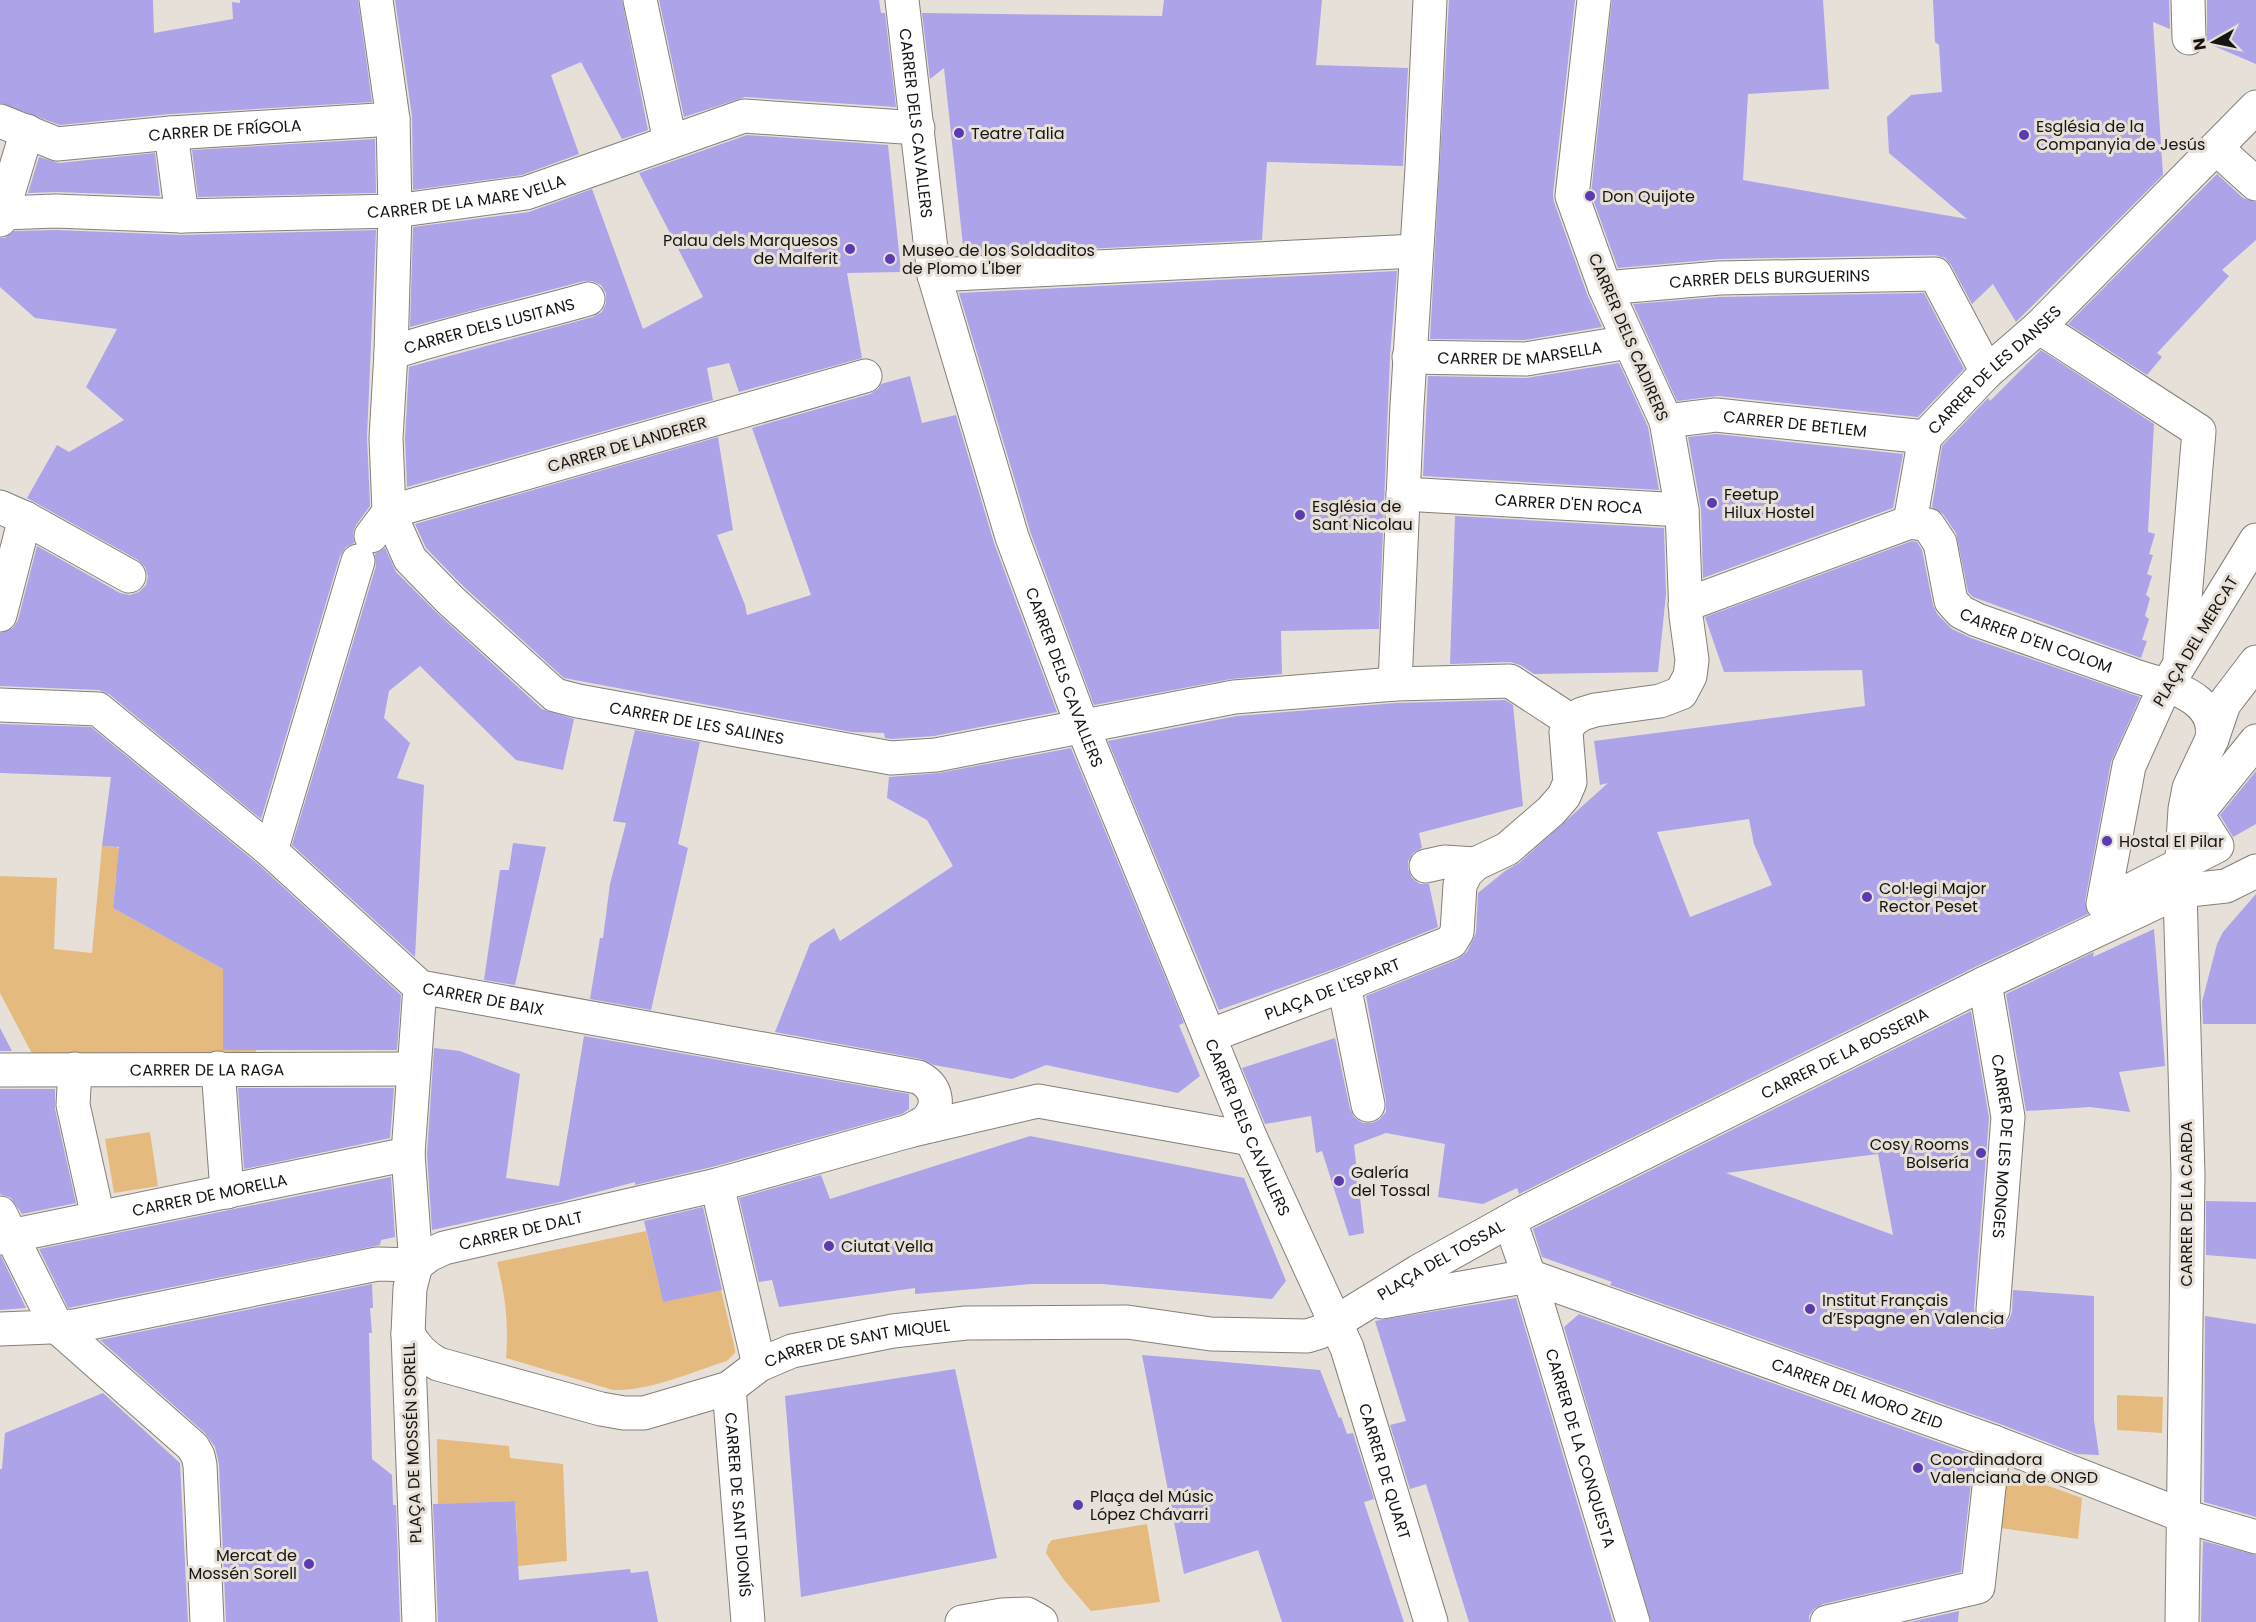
<svg xmlns="http://www.w3.org/2000/svg" width="2256" height="1622" font-family="Poppins,sans-serif">
	<style>
		.green { fill: #e5ba7e }
		.building { fill: #aca3e8; fill-rule: evenodd }
		.lines { fill: none; stroke-linecap: round; stroke-linejoin: round }
		.minor-casing { stroke: #857f78; stroke-width: 35 }
		.minor { stroke: #fff; stroke-width: 33 }
		.poi-dot { fill: #5b3ab2; stroke: #e7e0d8; stroke-width: 2 }
		.labels { text-anchor: middle; stroke-width: 6; stroke-linejoin: round; paint-order: stroke }
		.street-label { font-size: 16px; fill: #171512; stroke: #e7e0d8 }
		.poi-label { font-size: 16px; fill: #171512; stroke: #e7e0d8; text-anchor: start }
	</style>
	<rect width="100%" height="100%" fill="#e7e0d8"/>
	<g class="green">
		<path d="M102,846L117,847L148,874L116,875L113,908L223,969V1048L256,1050L253,1064L38,1065L0,993V876L57,878L54,949L92,953Z"/>
		<path d="M150,1132L158,1186L114,1193L105,1139Z"/>
		<path d="M646,1231L663,1301L721,1290L735,1349V1353L727,1361C691,1372 651,1391 613,1390L506,1358C509,1325 505,1294 497,1262Z"/>
		<path d="M2117,1395L2163,1397L2162,1433L2117,1430Z"/>
		<path d="M437,1439L509,1446L510,1458L563,1464L567,1561L509,1567L517,1531L515,1501L438,1504Z"/>
		<path d="M2007,1471L2082,1498L2078,1539L2000,1528Z"/>
		<path d="M1147,1524L1160,1602L1091,1611L1064,1580L1046,1553L1048,1545L1052,1540Z"/>
	</g>
	<g class="building">
		<path d="M0,0H153L154,33L233,19L232,2L240,3V0H358L372,102L170,114L60,125L0,103Z"/>
		<path d="M395,0H622L648,130L622,139L581,62L551,75L579,154L522,175L413,190L412,116Z"/>
		<path d="M659,0H879L881,13H885L896,107L745,97L684,117Z"/>
		<path d="M1164,0H1322L1316,65L1408,68L1403,166L1267,162L1262,240L964,255L944,68L930,79L922,13L1162,16Z"/>
		<path d="M1449,0H1575L1553,194L1554,202L1587,294L1602,327L1525,340L1430,339Z"/>
		<path d="M1612,0H1823L1829,89L1748,94L1743,180L1967,219L1889,153L1887,117L1911,95L1942,92L1939,45L1935,42L1933,0H2169L2170,29L2153,22L2163,175L2016,322L1993,284L1972,304L1951,265L1945,258L1935,255L1719,259L1618,268L1591,194Z"/>
		<path d="M2207,0H2256V64L2207,43Z"/>
		<path d="M747,135L888,145L901,272L847,273L862,358L739,392L729,363L707,368L713,400L407,487L405,438L409,367L593,317L602,312L606,303V293L601,285L592,281H584L410,327L413,227L529,212L592,189L643,329L703,297L639,173Z"/>
		<path d="M375,139L376,193L198,197L192,150Z"/>
		<path d="M155,153L160,196L57,192L28,193L39,157L59,163Z"/>
		<path d="M2217,174L2243,198L2256,202V240L2222,270L2229,276L2157,353L2162,357L2147,375L2068,324Z"/>
		<path d="M56,230L182,235L376,230L367,437L370,506L356,525L353,533L354,543L346,547L340,556L261,819L109,694L99,690L0,686V633L13,628L18,620L37,546L120,593L130,595L139,592L146,585L148,576L145,567L138,560L27,498L57,445L69,452L124,420L86,387L117,329L35,318L0,287V238H5L14,231Z"/>
		<path d="M1397,271L1390,356L1379,629L1281,631L1282,674L1231,679L1094,705L1030,531L959,293Z"/>
		<path d="M1924,293L1964,369L1918,417L1718,396L1677,401L1633,304L1720,297Z"/>
		<path d="M2041,350L2154,424L2148,532L2155,534L2149,554L2153,555L2147,574L2152,576L2146,595L2150,598L2145,616L2149,619L2142,640L2147,641L2141,658L1973,597L1968,592L1956,533L1943,514L1932,507L1942,446L1988,398L1990,401Z"/>
		<path d="M1619,363L1648,427L1659,490L1423,476L1428,376L1526,378Z"/>
		<path d="M910,376L922,423L956,415L994,543L1057,712L934,736L892,739L885,738L884,733L852,732L564,678L463,586L426,548L415,524L718,437L733,530L717,535L745,605L747,615L811,595L752,428L870,394L878,389L881,384Z"/>
		<path d="M1716,434L1903,454L1893,508L1703,578L1701,509L1688,437Z"/>
		<path d="M1455,516L1664,528L1666,594L1658,672L1534,674L1520,665L1510,662L1450,664Z"/>
		<path d="M1912,541L1917,542L1922,550L1933,605L1937,614L1952,629L1971,638L2140,697L2111,762L2085,901L2088,914L1977,966L1519,1194L1517,1188L1483,1204L1438,1197L1445,1144L1386,1133L1354,1145L1364,1233L1349,1236L1322,1151L1316,1153L1311,1116L1265,1124L1242,1068L1335,1038L1350,1109L1354,1117L1363,1123H1372L1380,1119L1386,1112V1101L1366,996L1458,959L1467,952L1476,933L1478,893L1505,871L1519,863L1608,783L1600,785L1594,741L1865,706L1862,670L1724,672L1705,617ZM1749,819L1754,844L1772,885L1690,917L1657,832Z"/>
		<path d="M385,548L396,572L437,613L542,709L574,719L563,770L516,760L420,666L389,691L384,718L410,743L397,778L424,785L415,957L292,845L376,566L375,554Z"/>
		<path d="M1505,700L1513,705L1523,806L1419,833L1422,848L1413,853L1408,861V869L1412,878L1420,884H1429L1438,927L1337,968L1219,1010L1108,741L1237,716L1396,703Z"/>
		<path d="M0,724L91,727L259,865L401,995L397,1050H223V969L113,908L119,847L102,846L111,777L0,773Z"/>
		<path d="M635,730L700,742L678,844L688,848L651,1010L590,999L600,938H603L610,884L626,823L613,821Z"/>
		<path d="M1071,748L1184,1023L1179,1025L1200,1076L1178,1093L1046,1065L1012,1079L934,1065L921,1059L775,1032L810,944L834,928L840,941L953,866L927,820L887,798L889,777L939,773Z"/>
		<path d="M2256,771V824L2233,837L2220,815Z"/>
		<path d="M513,843L546,847L515,985L484,980L500,870H509Z"/>
		<path d="M2256,894V1024H2203L2202,1002L2217,944L2223,932Z"/>
		<path d="M2154,929L2165,1066L2119,1072L2130,1112L2090,1107L2026,1111L2006,994L2094,952L2093,957Z"/>
		<path d="M1971,1011L1989,1118L1974,1309L1976,1318L1983,1326L1992,1329L2002,1327L2009,1320L2012,1312L2013,1290L2094,1296V1420L2099,1455L2077,1454L2000,1424L1610,1285L1612,1282L1542,1257L1533,1229ZM1878,1154L1893,1235L1726,1173Z"/>
		<path d="M0,1028L12,1051H0Z"/>
		<path d="M584,1036L909,1094V1109L902,1114L712,1167L635,1185V1182L560,1202L432,1230L427,1154L434,1048L460,1051L520,1074L506,1178L559,1186Z"/>
		<path d="M238,1088H394L390,1138L244,1169Z"/>
		<path d="M0,1089H55V1109L76,1203L22,1214L11,1198L0,1194Z"/>
		<path d="M1030,1136L1244,1178L1286,1281L1272,1299L1102,1284H1032L915,1294V1288L779,1307L772,1280L759,1282L739,1198L821,1175L830,1199Z"/>
		<path d="M391,1177L395,1237L381,1240L380,1245L68,1308L39,1249Z"/>
		<path d="M2206,1201L2256,1202V1259L2206,1255Z"/>
		<path d="M703,1207L722,1290L663,1302L644,1221Z"/>
		<path d="M0,1256H1L26,1308L0,1310Z"/>
		<path d="M372,1284L373,1308H370L372,1333H369L372,1459L392,1475L393,1505H396L400,1622H226L219,1464L215,1447L205,1433L100,1340Z"/>
		<path d="M1516,1298L1613,1622H1469L1426,1484L1410,1489L1390,1425L1406,1421L1375,1321Z"/>
		<path d="M1579,1314L1974,1455L1961,1572L1823,1604L1814,1609L1809,1616V1622H1651L1564,1327Z"/>
		<path d="M2205,1316L2256,1324V1517L2204,1502Z"/>
		<path d="M1142,1355L1320,1370L1339,1418L1341,1417L1347,1434L1353,1433L1374,1499L1364,1502L1404,1622H1282L1258,1550L1184,1574Z"/>
		<path d="M955,1369L997,1558L801,1597L785,1396Z"/>
		<path d="M103,1393L180,1463L188,1622H0V1469H2L5,1433Z"/>
		<path d="M515,1501L519,1580L630,1569L631,1573L648,1571L658,1622H438L433,1504Z"/>
		<path d="M2203,1541L2256,1555V1622H2201Z"/>
		<path d="M1959,1611L1958,1622H1910Z"/>
	</g>
	<g class="lines">
		<defs>
			<g id="minor">
				<path d="M640,0L670,141"/>
				<path id="s1" d="M902,0L934,275L1012,537L1083,728L1251,1139L1347,1348L1431,1622"/>
				<path d="M2188,0L2189,38"/>
				<path id="s2" d="M0,121L57,144L171,133L393,119"/>
				<path d="M171,133L182,216"/>
				<path d="M2217,149L2256,184"/>
				<path id="s3" d="M3,213L56,211L182,216L395,211L526,193L744,116L918,128"/>
				<path d="M0,220L27,131"/>
				<path d="M934,275L1416,251"/>
				<path id="s4" d="M1605,288L1719,278L1935,274L1987,372"/>
				<path d="M2039,327L2199,431L2180,658"/>
				<path id="s5" d="M391,353C456,331 523,318 588,299"/>
				<path id="s6" d="M1409,357L1526,359L1629,342"/>
				<path id="s7" d="M865,376L389,512L410,559L450,600L555,695L578,701L891,758L936,755L1234,697L1395,684L1510,681L1571,721"/>
				<path id="s8" d="M1666,421L1716,415L1925,437"/>
				<path id="s9" d="M1403,494L1682,510"/>
				<path d="M0,507L25,518L129,576"/>
				<path id="s10" d="M1910,522L1925,437L1987,372L2039,327L2256,107"/>
				<path id="s11" d="M1910,522L1928,525L1940,543L1951,601L1961,612L1977,620C2028,638 2079,656 2130,674C2153,683 2179,686 2198,702C2210,712 2214,724 2212,739"/>
				<path d="M371,536L389,512L386,438L391,353L395,211L393,119L376,0"/>
				<path d="M2256,540L2161,695L2129,766L2103,904L2217,846L2197,814L2256,741"/>
				<path d="M1685,605L1910,522"/>
				<path d="M0,615L25,518"/>
				<path d="M1395,684L1407,406L1422,168L1430,0"/>
				<path id="s12" d="M0,705L98,709L271,851L420,987L918,1077C936,1086 942,1105 926,1121C921,1125 914,1128 909,1131"/>
				<path d="M271,851L358,561"/>
				<path d="M1426,866L1444,862L1475,864"/>
				<path id="s13" d="M1985,983L2008,1117L1993,1310"/>
				<path d="M1344,985L1368,1105"/>
				<path id="s14" d="M1209,1036L1344,985L1451,942L1457,932L1460,885L1466,873L1475,864L1507,849L1551,811L1564,796L1570,782L1566,732L1571,721L1582,714L1595,710L1660,701L1681,693L1690,676L1692,660L1686,616L1682,510L1666,421L1605,288L1572,196L1594,0"/>
				<path d="M218,1068L227,1192"/>
				<path d="M75,1069L73,1105L98,1217"/>
				<path id="s15" d="M0,1070L413,1069"/>
				<path d="M717,1185L759,1365"/>
				<path d="M0,1213L57,1327L193,1447L198,1456L200,1465L207,1622"/>
				<path id="s16" d="M1510,1221L1529,1276L1633,1622"/>
				<path id="s17" d="M0,1238L408,1154"/>
				<path id="s18" d="M1382,1302L1529,1276L1994,1442L2184,1516L2256,1537"/>
				<path id="s19" d="M0,1329L75,1326L377,1264L416,1265L429,1255L444,1248L717,1185L909,1131L1038,1101L1251,1139"/>
				<path id="s20" d="M408,1334C416,1348 424,1356 438,1364L601,1409L624,1413H644L729,1388L759,1365L792,1351L893,1331L966,1323L1127,1322L1211,1334L1307,1336L1320,1332L1419,1271L1525,1212L1985,983L2180,891L2226,886L2256,871"/>
				<path id="s21" d="M729,1388L748,1622"/>
				<path d="M419,1622L408,1334L410,1288L416,1265L408,1154L420,987"/>
				<path d="M962,1622L1002,1615L1027,1614L1041,1622"/>
				<path d="M1827,1622L1978,1587L1994,1442"/>
				<path d="M2182,1622L2188,1175L2180,891L2185,809L2189,788L2212,739L2224,704L2256,662"/>
			</g>
		</defs>
		<use href="#minor" class="minor-casing"/>
		<use href="#minor" class="minor"/>
	</g>
	<g class="poi-dot">
		<circle cx="959" cy="133" r="6"/>
		<circle cx="2024" cy="135" r="6"/>
		<circle cx="1590" cy="196" r="6"/>
		<circle cx="850" cy="249" r="6"/>
		<circle cx="890" cy="259" r="6"/>
		<circle cx="1712" cy="503" r="6"/>
		<circle cx="1300" cy="515" r="6"/>
		<circle cx="2107" cy="841" r="6"/>
		<circle cx="1867" cy="897" r="6"/>
		<circle cx="1981" cy="1153" r="6"/>
		<circle cx="1339" cy="1181" r="6"/>
		<circle cx="829" cy="1246" r="6"/>
		<circle cx="1810" cy="1309" r="6"/>
		<circle cx="1918" cy="1468" r="6"/>
		<circle cx="1078" cy="1505" r="6"/>
		<circle cx="309" cy="1564" r="6"/>
	</g>
	<g class="labels">
		<g class="street-label">
			<text dy="6" stroke="none"><textPath href="#s1" startOffset="124">CARRER DELS CAVALLERS</textPath></text>
			<text dy="6" stroke="none"><textPath href="#s2" startOffset="230">CARRER DE FRÍGOLA</textPath></text>
			<text dy="6" stroke="none"><textPath href="#s3" startOffset="465">CARRER DE LA MARE VELLA</textPath></text>
			<text dy="6" stroke="none"><textPath href="#s4" startOffset="165">CARRER DELS BURGUERINS</textPath></text>
			<text dy="6" stroke="none"><textPath href="#s5" startOffset="102">CARRER DELS LUSITANS</textPath></text>
			<text transform="translate(1629 337) rotate(67)" y="6">CARRER DELS CADIRERS</text>
			<text dy="6" stroke="none"><textPath href="#s6" startOffset="111">CARRER DE MARSELLA</textPath></text>
			<text dy="6" stroke="none"><textPath href="#s10" startOffset="183">CARRER DE LES DANSES</textPath></text>
			<text dy="6" stroke="none"><textPath href="#s8" startOffset="130">CARRER DE BETLEM</textPath></text>
			<text transform="translate(627 444) rotate(-16)" y="6">CARRER DE LANDERER</text>
			<text dy="6" stroke="none"><textPath href="#s9" startOffset="166">CARRER D'EN ROCA</textPath></text>
			<text dy="6" stroke="none"><textPath href="#s11" startOffset="194">CARRER D'EN COLOM</textPath></text>
			<text transform="translate(2195 641) rotate(-59)" y="6">PLAÇA DEL MERCAT</text>
			<text dy="6" stroke="none"><textPath href="#s1" startOffset="700">CARRER DELS CAVALLERS</textPath></text>
			<text dy="6" stroke="none"><textPath href="#s7" startOffset="890">CARRER DE LES SALINES</textPath></text>
			<text dy="6" stroke="none"><textPath href="#s14" startOffset="132">PLAÇA DE L'ESPART</textPath></text>
			<text dy="6" stroke="none"><textPath href="#s12" startOffset="588">CARRER DE BAIX</textPath></text>
			<text dy="6" stroke="none"><textPath href="#s20" startOffset="1544">CARRER DE LA BOSSERIA</textPath></text>
			<text dy="6" stroke="none"><textPath href="#s15" startOffset="207">CARRER DE LA RAGA</textPath></text>
			<text dy="6" stroke="none"><textPath href="#s1" startOffset="1186">CARRER DELS CAVALLERS</textPath></text>
			<text dy="6" stroke="none"><textPath href="#s13" startOffset="165">CARRER DE LES MONGES</textPath></text>
			<text dy="6" stroke="none"><textPath href="#s17" startOffset="214">CARRER DE MORELLA</textPath></text>
			<text transform="translate(2186 1204) rotate(-90)" y="6">CARRER DE LA CARDA</text>
			<text dy="6" stroke="none"><textPath href="#s19" startOffset="534">CARRER DE DALT</textPath></text>
			<text dy="6" stroke="none"><textPath href="#s20" startOffset="1090">PLAÇA DEL TOSSAL</textPath></text>
			<text dy="6" stroke="none"><textPath href="#s20" startOffset="483">CARRER DE SANT MIQUEL</textPath></text>
			<text dy="6" stroke="none"><textPath href="#s18" startOffset="498">CARRER DEL MORO ZEID</textPath></text>
			<text transform="translate(412 1443) rotate(-92)" y="6">PLAÇA DE MOSSÉN SORELL</text>
			<text dy="6" stroke="none"><textPath href="#s16" startOffset="238">CARRER DE LA CONQUESTA</textPath></text>
			<text dy="6" stroke="none"><textPath href="#s1" startOffset="1557">CARRER DE QUART</textPath></text>
			<text dy="6" stroke="none"><textPath href="#s21" startOffset="117">CARRER DE SANT DIONÍS</textPath></text>
		</g>
		<g class="poi-label">
			<text x="2036" y="132">Església de la<tspan x="2036" dy="18">Companyia de Jesús</tspan></text>
			<text x="971" y="139">Teatre Talia</text>
			<text x="1602" y="202">Don Quijote</text>
			<text x="838" y="246" text-anchor="end">Palau dels Marquesos<tspan x="838" dy="18">de Malferit</tspan></text>
			<text x="902" y="256">Museo de los Soldaditos<tspan x="902" dy="18">de Plomo L'Iber</tspan></text>
			<text x="1724" y="500">Feetup<tspan x="1724" dy="18">Hilux Hostel</tspan></text>
			<text x="1312" y="512">Església de<tspan x="1312" dy="18">Sant Nicolau</tspan></text>
			<text x="2119" y="847">Hostal El Pilar</text>
			<text x="1879" y="894">Col·legi Major<tspan x="1879" dy="18">Rector Peset</tspan></text>
			<text x="1969" y="1150" text-anchor="end">Cosy Rooms<tspan x="1969" dy="18">Bolsería</tspan></text>
			<text x="1351" y="1178">Galería<tspan x="1351" dy="18">del Tossal</tspan></text>
			<text x="841" y="1252">Ciutat Vella</text>
			<text x="1822" y="1306">Institut Français<tspan x="1822" dy="18">d’Espagne en Valencia</tspan></text>
			<text x="1930" y="1465">Coordinadora<tspan x="1930" dy="18">Valenciana de ONGD</tspan></text>
			<text x="1090" y="1502">Plaça del Músic<tspan x="1090" dy="18">López Chávarri</tspan></text>
			<text x="297" y="1561" text-anchor="end">Mercat de<tspan x="297" dy="18">Mossén Sorell</tspan></text>
		</g>
	</g>
	<g transform="translate(2214 42) rotate(261)" stroke="#e7e0d8" stroke-width="4.5" paint-order="stroke">
	<path d="M0-4.5L10 22L0 15L-10 22Z" fill="#171512"/>
	<text y="-9" font-size="16" font-weight="bold" text-anchor="middle" fill="#171512">N</text>
	</g>
</svg>
